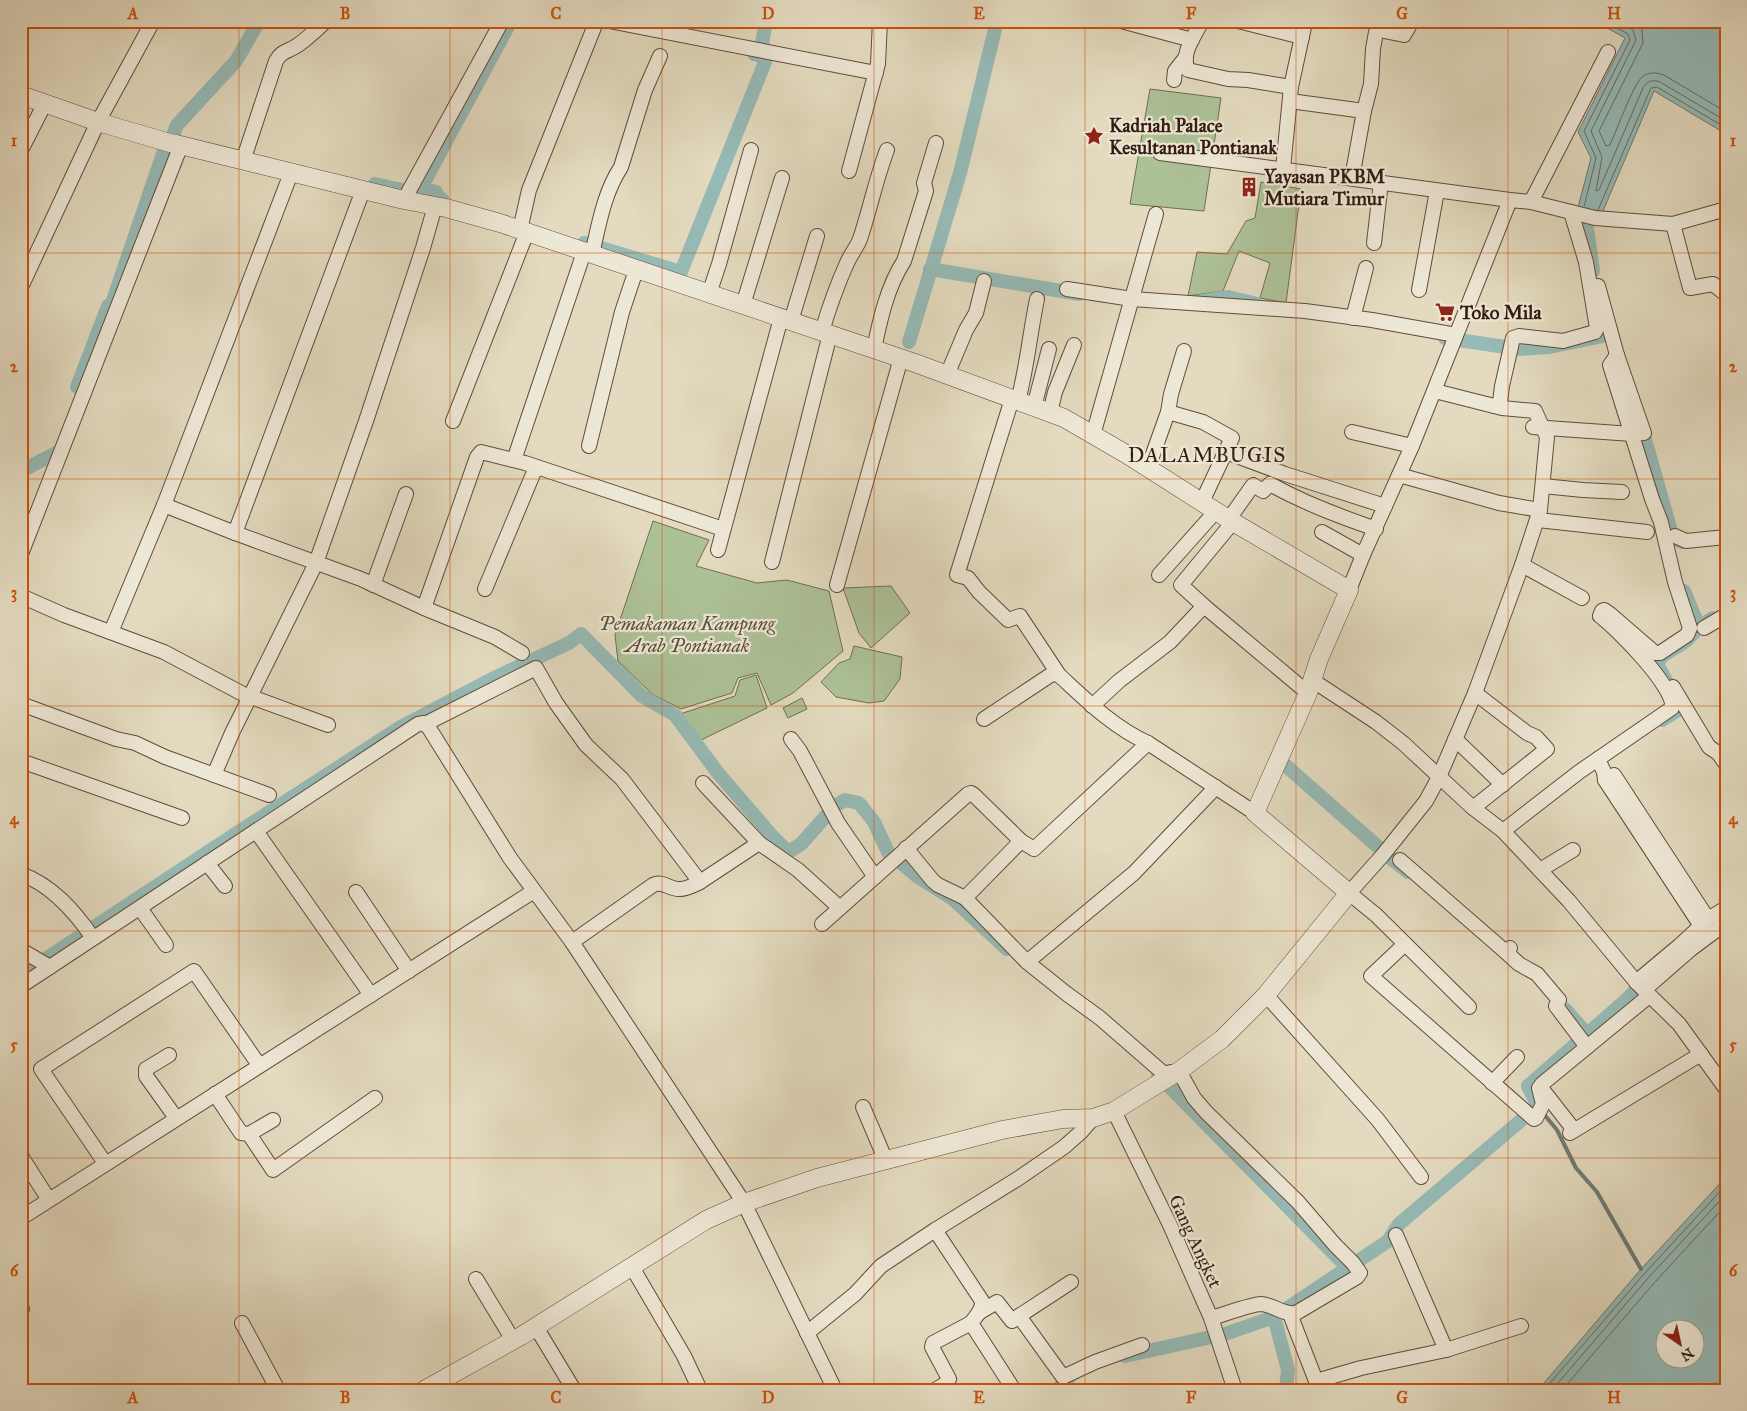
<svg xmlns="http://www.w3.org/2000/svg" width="1747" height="1411" font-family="'IM FELL Great Primer',serif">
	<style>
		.green { fill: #adc197; stroke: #716e54 }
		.water { fill: #96bab6; stroke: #6f7b74; fill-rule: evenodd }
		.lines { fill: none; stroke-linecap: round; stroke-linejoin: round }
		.shore { stroke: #666b64; stroke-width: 1 }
		.stream { stroke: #6f7b74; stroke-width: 4 }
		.canal { stroke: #96bab6; stroke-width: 14 }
		.minor-casing { stroke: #604c3c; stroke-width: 16 }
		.tertiary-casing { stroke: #604c3c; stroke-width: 19 }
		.minor { stroke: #ede7d5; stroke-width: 14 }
		.tertiary { stroke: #ede7d5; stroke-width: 18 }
		.grid { fill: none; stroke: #cd500d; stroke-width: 1; stroke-opacity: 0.55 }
		.labels { text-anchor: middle; stroke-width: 4.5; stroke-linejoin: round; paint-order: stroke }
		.poi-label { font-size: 19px; font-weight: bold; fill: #351c11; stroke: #ede7d5; text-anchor: start }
		.park-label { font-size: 19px; font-style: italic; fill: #594e39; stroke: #ede7d5 }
		.street-label { font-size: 19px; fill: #351c11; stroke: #ede7d5 }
		.quarter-label { font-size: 21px; letter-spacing: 1px; fill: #351c11; stroke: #ede7d5 }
		.neatline { fill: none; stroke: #cd500d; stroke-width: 2 }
		.grid-label { font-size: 16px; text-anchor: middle; font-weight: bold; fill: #cd500d }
	</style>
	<rect width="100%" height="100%" fill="#e3dabf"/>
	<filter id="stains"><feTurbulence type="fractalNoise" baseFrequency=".004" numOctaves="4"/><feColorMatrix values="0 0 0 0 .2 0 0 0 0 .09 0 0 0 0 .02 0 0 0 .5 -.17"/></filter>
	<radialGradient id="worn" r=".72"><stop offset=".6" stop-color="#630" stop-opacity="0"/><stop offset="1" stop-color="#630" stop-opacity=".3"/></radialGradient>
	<g class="green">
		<path d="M1150,89L1221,98L1204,211L1130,204Z"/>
		<path d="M1261,182L1301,189L1286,303L1260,298L1270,263L1239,251L1223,291L1188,296L1197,252L1227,254L1246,221L1255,218Z"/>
		<path d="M653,521L709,540L696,566L757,583L787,580L829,591L843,651L793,693L771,705L757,673L738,678L732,693L681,709L652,694L618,661L615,635Z"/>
		<path d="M891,586L910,613L871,648L859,633L843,588Z"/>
		<path d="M854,646L902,657L900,679L884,701L869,703L836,697L821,682L839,663L850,659Z"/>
		<path d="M756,675L767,708L701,740L680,714L735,696L740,680Z"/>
		<path d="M802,698L807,709L788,718L783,708Z"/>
	</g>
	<g class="water">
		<path d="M1595,21H1726V134L1654,91L1600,218L1577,211L1591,158L1578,132L1625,38Z"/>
		<path d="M1726,1177V1390H1538L1641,1269ZM1664,1328H1694V1358H1664Z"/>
	</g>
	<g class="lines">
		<g class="shore">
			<path d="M1618,21L1633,30L1636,40L1591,131L1602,157L1596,191L1599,190L1643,88C1647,81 1653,79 1660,82L1726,121"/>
			<path d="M1634,21L1642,30L1643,43L1599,131L1606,146L1610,145C1616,132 1633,85 1642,77C1648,72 1656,72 1664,75L1726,112"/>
			<path d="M1584,207L1596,158L1584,131L1630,40L1628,34L1605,21"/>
			<path d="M1598,210L1651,88L1657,87L1726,128"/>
			<path d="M1544,1390L1645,1273L1726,1185"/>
			<path d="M1552,1390L1649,1277L1726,1194"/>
			<path d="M1562,1390L1655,1282L1726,1205"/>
		</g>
		<path class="stream" d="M1542,1112L1557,1130L1576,1168L1597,1192L1641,1269"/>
		<g class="canal">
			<path d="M754,54L760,55L766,21"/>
			<path d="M169,145L177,125L236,61L259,21"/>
			<path d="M375,184L442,199"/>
			<path d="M436,192L421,188L511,21"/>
			<path d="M1585,213L1593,271"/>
			<path d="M584,243L681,272L765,62L760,55"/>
			<path d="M930,269L1079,294"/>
			<path d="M1197,302L1228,297L1257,304"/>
			<path d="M108,315L168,139H173"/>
			<path d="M1445,338L1519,349L1549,347L1608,335"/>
			<path d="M909,342L960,173L997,21"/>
			<path d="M77,387L108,306"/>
			<path d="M1640,422L1673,538L1683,542"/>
			<path d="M21,471L62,450L65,442"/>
			<path d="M1684,591L1699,627"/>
			<path d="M1662,720L1681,708L1657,664L1662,656L1686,641L1699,627L1713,618"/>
			<path d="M1284,764L1394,861L1408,872"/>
			<path d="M21,975L217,846L399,728L496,677L569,643L581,634L642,696L675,715L718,773L773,837L788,852L801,844L835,806L845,800L859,803L874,822L888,852L917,876L953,899L1007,949"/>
			<path d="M1565,1009L1587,1034"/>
			<path d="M1158,1075L1348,1268"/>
			<path d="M1274,1317L1288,1370L1286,1390"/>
			<path d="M1125,1356L1225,1334L1274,1317L1388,1241L1399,1224L1538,1106L1528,1086L1626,1000L1647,979"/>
			<path d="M1057,1390L1073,1373L1076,1372"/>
		</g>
		<defs>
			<g id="minor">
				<path d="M609,21L876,73"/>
				<path d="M1121,21L1192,40"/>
				<path d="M1202,21C1195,35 1180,54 1188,70L1228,79L1248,80L1291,87"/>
				<path d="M1238,21L1302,37"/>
				<path d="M1174,80L1175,71L1186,57"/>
				<path d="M1290,101L1364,111"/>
				<path d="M21,150L45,103"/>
				<path d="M1160,153L1510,200"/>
				<path d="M243,161L276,61C282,50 288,52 298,45C308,38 317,29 326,21"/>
				<path d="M1283,169L1291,87L1304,27"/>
				<path d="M849,171L878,64L880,21"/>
				<path d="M1352,178L1364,111L1371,84L1373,49L1376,32L1379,30L1404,35L1412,21"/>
				<path d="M404,200L502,21"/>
				<path d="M1531,202L1608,52"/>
				<path d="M1673,224L1690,288L1713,284L1723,292"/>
				<path d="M520,230L529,190L595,25"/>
				<path d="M1374,243L1381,182"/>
				<path d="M592,254C599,224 604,193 621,167L645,90L660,56"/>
				<path d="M1598,286L1617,355"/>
				<path d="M21,287L98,122L153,21"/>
				<path d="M1067,289L1132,299L1305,311L1372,320L1456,335"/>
				<path d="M1419,290L1437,191"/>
				<path d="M709,294L719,264L751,150"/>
				<path d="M743,305L782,178"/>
				<path d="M1353,318L1366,268"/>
				<path d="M791,321L817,236"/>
				<path d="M822,331C829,308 837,285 847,263C851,254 857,247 860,239C870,209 876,179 887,150"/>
				<path d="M874,349C880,320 887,287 904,261L926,191L924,183L936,143"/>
				<path d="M947,375L966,330L976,313L984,281"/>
				<path d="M1435,391L1502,408L1535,411L1547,437L1540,510L1522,565L1475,693L1439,777L1426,801L1382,856L1349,893L1376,915L1469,1007"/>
				<path d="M1012,399L957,575L968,578L979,592L1008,620L1020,616L1059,675"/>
				<path d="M1018,401C1027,367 1030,333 1037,299"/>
				<path d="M1494,406L1500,403L1502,386L1513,338L1519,336L1563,341L1595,332L1597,328L1586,262L1571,212"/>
				<path d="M1034,407L1049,349"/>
				<path d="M1168,412L1203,422L1232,438L1202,502"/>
				<path d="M1050,413L1055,392L1074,345"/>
				<path d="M453,421L527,232"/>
				<path d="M1352,432L1412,446"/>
				<path d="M1093,435L1156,214"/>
				<path d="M589,446L622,312L636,270"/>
				<path d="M1226,452L1285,474L1385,506"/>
				<path d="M514,460L584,252"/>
				<path d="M1148,468L1168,412L1171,394L1184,351"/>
				<path d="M1399,475L1499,503L1540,510"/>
				<path d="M1543,486L1583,490L1622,492"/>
				<path d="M164,505L235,533L361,579L424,608L495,637L522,653"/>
				<path d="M1229,519L1253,485L1263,491L1270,484C1304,503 1339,516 1376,529"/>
				<path d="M1538,520L1647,532"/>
				<path d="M1233,522L1181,585L1204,606L1308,693"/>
				<path d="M1322,532L1363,555"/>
				<path d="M235,533L363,190"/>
				<path d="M1675,536L1686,541L1726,537"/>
				<path d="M718,550L781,318"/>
				<path d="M21,554L181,145"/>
				<path d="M772,562L830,334"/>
				<path d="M1522,565L1582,598"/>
				<path d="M1159,575L1216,511"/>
				<path d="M373,585L406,494"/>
				<path d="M837,585L901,358"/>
				<path d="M485,589L536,467"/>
				<path d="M1349,590L1363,555L1412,446L1510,200L1531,202L1595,218L1673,224L1726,209"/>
				<path d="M21,596L64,615L164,652L243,694L328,725"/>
				<path d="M424,608L477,457L481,452L525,463L723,529"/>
				<path d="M1704,628L1726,615"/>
				<path d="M111,632L164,505L291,173"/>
				<path d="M1312,680L1376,722L1403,743L1473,808L1503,831L1569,901L1637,983L1679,1024L1726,1089"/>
				<path d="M1673,687L1709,747L1718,753L1726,764"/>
				<path d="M21,704L116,739L135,743L165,757L269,795"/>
				<path d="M1092,706L1119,681L1170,642L1204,606"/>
				<path d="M984,719L1052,674L1059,675C1086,700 1114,728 1148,743L1255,813"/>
				<path d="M425,724L536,668L556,703L586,745L622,779L700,882"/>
				<path d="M791,739L800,751L838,823L875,877"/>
				<path d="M1455,739L1503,785"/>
				<path d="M1598,759L1604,772L1605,780L1701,926"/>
				<path d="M21,761L182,818"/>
				<path d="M214,775L232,733L316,563L366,421L423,248L435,206"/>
				<path d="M1605,780L1614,775L1708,919"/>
				<path d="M703,783L759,843L798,870L840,908"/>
				<path d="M1473,808L1547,749L1536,737L1527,733L1475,693"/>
				<path d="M256,831L371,995"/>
				<path d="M1503,831L1579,772L1672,708C1676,688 1617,629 1600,616L1602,611L1604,610L1610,614L1655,653H1660L1687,635L1690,628L1675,582L1661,522L1652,499L1610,365L1617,355L1644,433L1632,434L1533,427"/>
				<path d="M906,848L933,881L938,885L965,898L1027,962L1067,994L1100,1018L1162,1072L1164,1074L1171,1072L1174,1074"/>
				<path d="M1400,860L1507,953"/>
				<path d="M207,863L225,886"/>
				<path d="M1540,870L1573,850"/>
				<path d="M21,874C52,885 75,912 93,938"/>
				<path d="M356,892L409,971"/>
				<path d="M965,898L1021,841"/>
				<path d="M140,908L166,945"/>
				<path d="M822,924L968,794L971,793L974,795L1021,841L1034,849L1148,743"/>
				<path d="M572,942L653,885C663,880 670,890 680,889C687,889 694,885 700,882L759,843"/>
				<path d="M1405,944L1371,976L1534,1119"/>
				<path d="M1510,948L1507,953L1519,964L1537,974L1559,1000L1556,1006L1587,1047"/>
				<path d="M21,950L50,967"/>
				<path d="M1027,962L1134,873L1216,787"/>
				<path d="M1636,982L1679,946L1708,919L1726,908"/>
				<path d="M21,986L418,724L424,723L429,728L510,858L572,942L744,1203L835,1390"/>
				<path d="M1644,990L1691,949L1726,923"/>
				<path d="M1266,995L1378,1120L1421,1177"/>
				<path d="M169,1055L146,1069V1076L176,1118"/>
				<path d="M1179,1071L1194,1098L1206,1112L1298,1202L1335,1245L1353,1263L1360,1273L1357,1277L1296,1313C1283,1315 1274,1305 1261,1304C1252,1304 1222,1315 1211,1318"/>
				<path d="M1492,1083L1517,1057"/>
				<path d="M1542,1089L1574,1130"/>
				<path d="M215,1094L241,1133L249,1134L273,1120"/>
				<path d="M863,1107L886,1161"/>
				<path d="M1114,1111L1170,1225L1211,1318L1235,1390"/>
				<path d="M1536,1118L1543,1104L1539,1088L1542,1084L1649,996"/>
				<path d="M1570,1133L1701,1054"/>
				<path d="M249,1134L273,1170L375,1098"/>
				<path d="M21,1156L49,1200"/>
				<path d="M105,1163L41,1069L194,971L259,1065"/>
				<path d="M21,1218L534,891"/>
				<path d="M935,1230L982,1301C983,1310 976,1316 971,1323L1012,1387"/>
				<path d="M1396,1235L1446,1350L1521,1326"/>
				<path d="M632,1267L684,1356L700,1390"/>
				<path d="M476,1279L513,1340"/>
				<path d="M1071,1282L1019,1316L1063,1377L1095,1362L1142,1345"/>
				<path d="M21,1308L22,1309"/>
				<path d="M980,1312L997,1302L1012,1321L1019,1316"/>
				<path d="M1290,1314L1316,1381L1361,1368L1446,1350"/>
				<path d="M242,1323L278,1390"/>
				<path d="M536,1327L574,1390"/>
				<path d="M807,1333L855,1294L881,1266L935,1230L1019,1178L1064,1147L1081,1132L1093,1118"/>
				<path d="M935,1390L945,1384L949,1379L932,1347L933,1343L971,1323"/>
			</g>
			<path id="tertiary" d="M21,95L98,122L170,143L176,144L404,200L446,208L500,223L915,363L1064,418L1126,454L1233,522L1349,590L1319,659L1308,693L1255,813L1349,893L1266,995L1222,1039L1179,1071L1114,1111L1093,1118L1063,1119L1002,1130L817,1178L744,1203L706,1220L521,1336L424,1390"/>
		</defs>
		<use href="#minor" class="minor-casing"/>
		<use href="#tertiary" class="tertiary-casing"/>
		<use href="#minor" class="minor"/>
		<use href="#tertiary" class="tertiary"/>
	</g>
	<path class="grid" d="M239,21V1390M450,21V1390M662,21V1390M874,21V1390M1085,21V1390M1296,21V1390M1508,21V1390M21,253H1726M21,479H1726M21,706H1726M21,931H1726M21,1158H1726"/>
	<defs>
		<symbol id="sight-bare" viewBox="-9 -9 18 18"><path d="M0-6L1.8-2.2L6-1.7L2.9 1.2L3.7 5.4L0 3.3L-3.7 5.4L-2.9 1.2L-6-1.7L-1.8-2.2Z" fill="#8f2418" stroke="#ede7d5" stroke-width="2.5" paint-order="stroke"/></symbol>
		<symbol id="building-bare" viewBox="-9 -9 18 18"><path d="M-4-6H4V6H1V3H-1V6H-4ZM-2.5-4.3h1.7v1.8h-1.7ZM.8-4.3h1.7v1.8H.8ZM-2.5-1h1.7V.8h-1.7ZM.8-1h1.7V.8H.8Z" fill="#8f2418" stroke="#ede7d5" stroke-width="2.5" paint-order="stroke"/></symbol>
		<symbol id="supermarket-bare" viewBox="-9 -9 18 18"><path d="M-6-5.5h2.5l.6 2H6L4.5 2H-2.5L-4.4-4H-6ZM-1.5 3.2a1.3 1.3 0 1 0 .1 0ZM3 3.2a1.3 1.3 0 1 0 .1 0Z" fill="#8f2418" stroke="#ede7d5" stroke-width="2.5" paint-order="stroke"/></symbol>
	</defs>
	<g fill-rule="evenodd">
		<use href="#sight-bare" x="1080" y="122" width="28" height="28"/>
		<use href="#building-bare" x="1235" y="173" width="28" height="28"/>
		<use href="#supermarket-bare" x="1431" y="298" width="28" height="28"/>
	</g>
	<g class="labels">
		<g class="poi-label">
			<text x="1109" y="132">Kadriah Palace<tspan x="1109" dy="22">Kesultanan Pontianak</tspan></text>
			<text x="1264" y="183">Yayasan PKBM<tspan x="1264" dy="22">Mutiara Timur</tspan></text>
			<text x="1460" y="319">Toko Mila</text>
		</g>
		<g class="park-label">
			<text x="687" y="630">Pemakaman Kampung<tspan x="687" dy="22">Arab Pontianak</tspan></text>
		</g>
		<g class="street-label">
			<text transform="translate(1196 1241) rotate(65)" y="7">Gang Angket</text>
		</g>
		<g class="quarter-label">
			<text x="1207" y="462">DALAMBUGIS</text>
		</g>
	</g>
	<rect width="1747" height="1411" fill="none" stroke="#e3dabf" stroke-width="55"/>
	<g transform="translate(1680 1344) rotate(146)"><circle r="24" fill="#ede7d5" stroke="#a39687"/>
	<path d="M0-4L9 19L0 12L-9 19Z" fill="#8f2418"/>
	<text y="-8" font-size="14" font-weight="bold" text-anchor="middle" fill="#351c11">N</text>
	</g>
	<rect x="28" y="28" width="1692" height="1356" class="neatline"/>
	<g class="grid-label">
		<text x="133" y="19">A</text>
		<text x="345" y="19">B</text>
		<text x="556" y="19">C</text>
		<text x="768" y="19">D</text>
		<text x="979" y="19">E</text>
		<text x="1191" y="19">F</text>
		<text x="1402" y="19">G</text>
		<text x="1614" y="19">H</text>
		<text x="14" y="146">1</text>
		<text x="1733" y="146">1</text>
		<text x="14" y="372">2</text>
		<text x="1733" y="372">2</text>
		<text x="14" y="598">3</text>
		<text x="1733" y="598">3</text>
		<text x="14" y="824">4</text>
		<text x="1733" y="824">4</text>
		<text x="14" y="1050">5</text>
		<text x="1733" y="1050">5</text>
		<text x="14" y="1276">6</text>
		<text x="1733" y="1276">6</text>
		<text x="133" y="1403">A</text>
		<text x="345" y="1403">B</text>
		<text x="556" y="1403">C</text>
		<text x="768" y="1403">D</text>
		<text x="979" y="1403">E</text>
		<text x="1191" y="1403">F</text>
		<text x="1402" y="1403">G</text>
		<text x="1614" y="1403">H</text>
	</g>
	<rect width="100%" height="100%" filter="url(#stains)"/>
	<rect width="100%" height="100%" fill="url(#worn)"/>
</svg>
